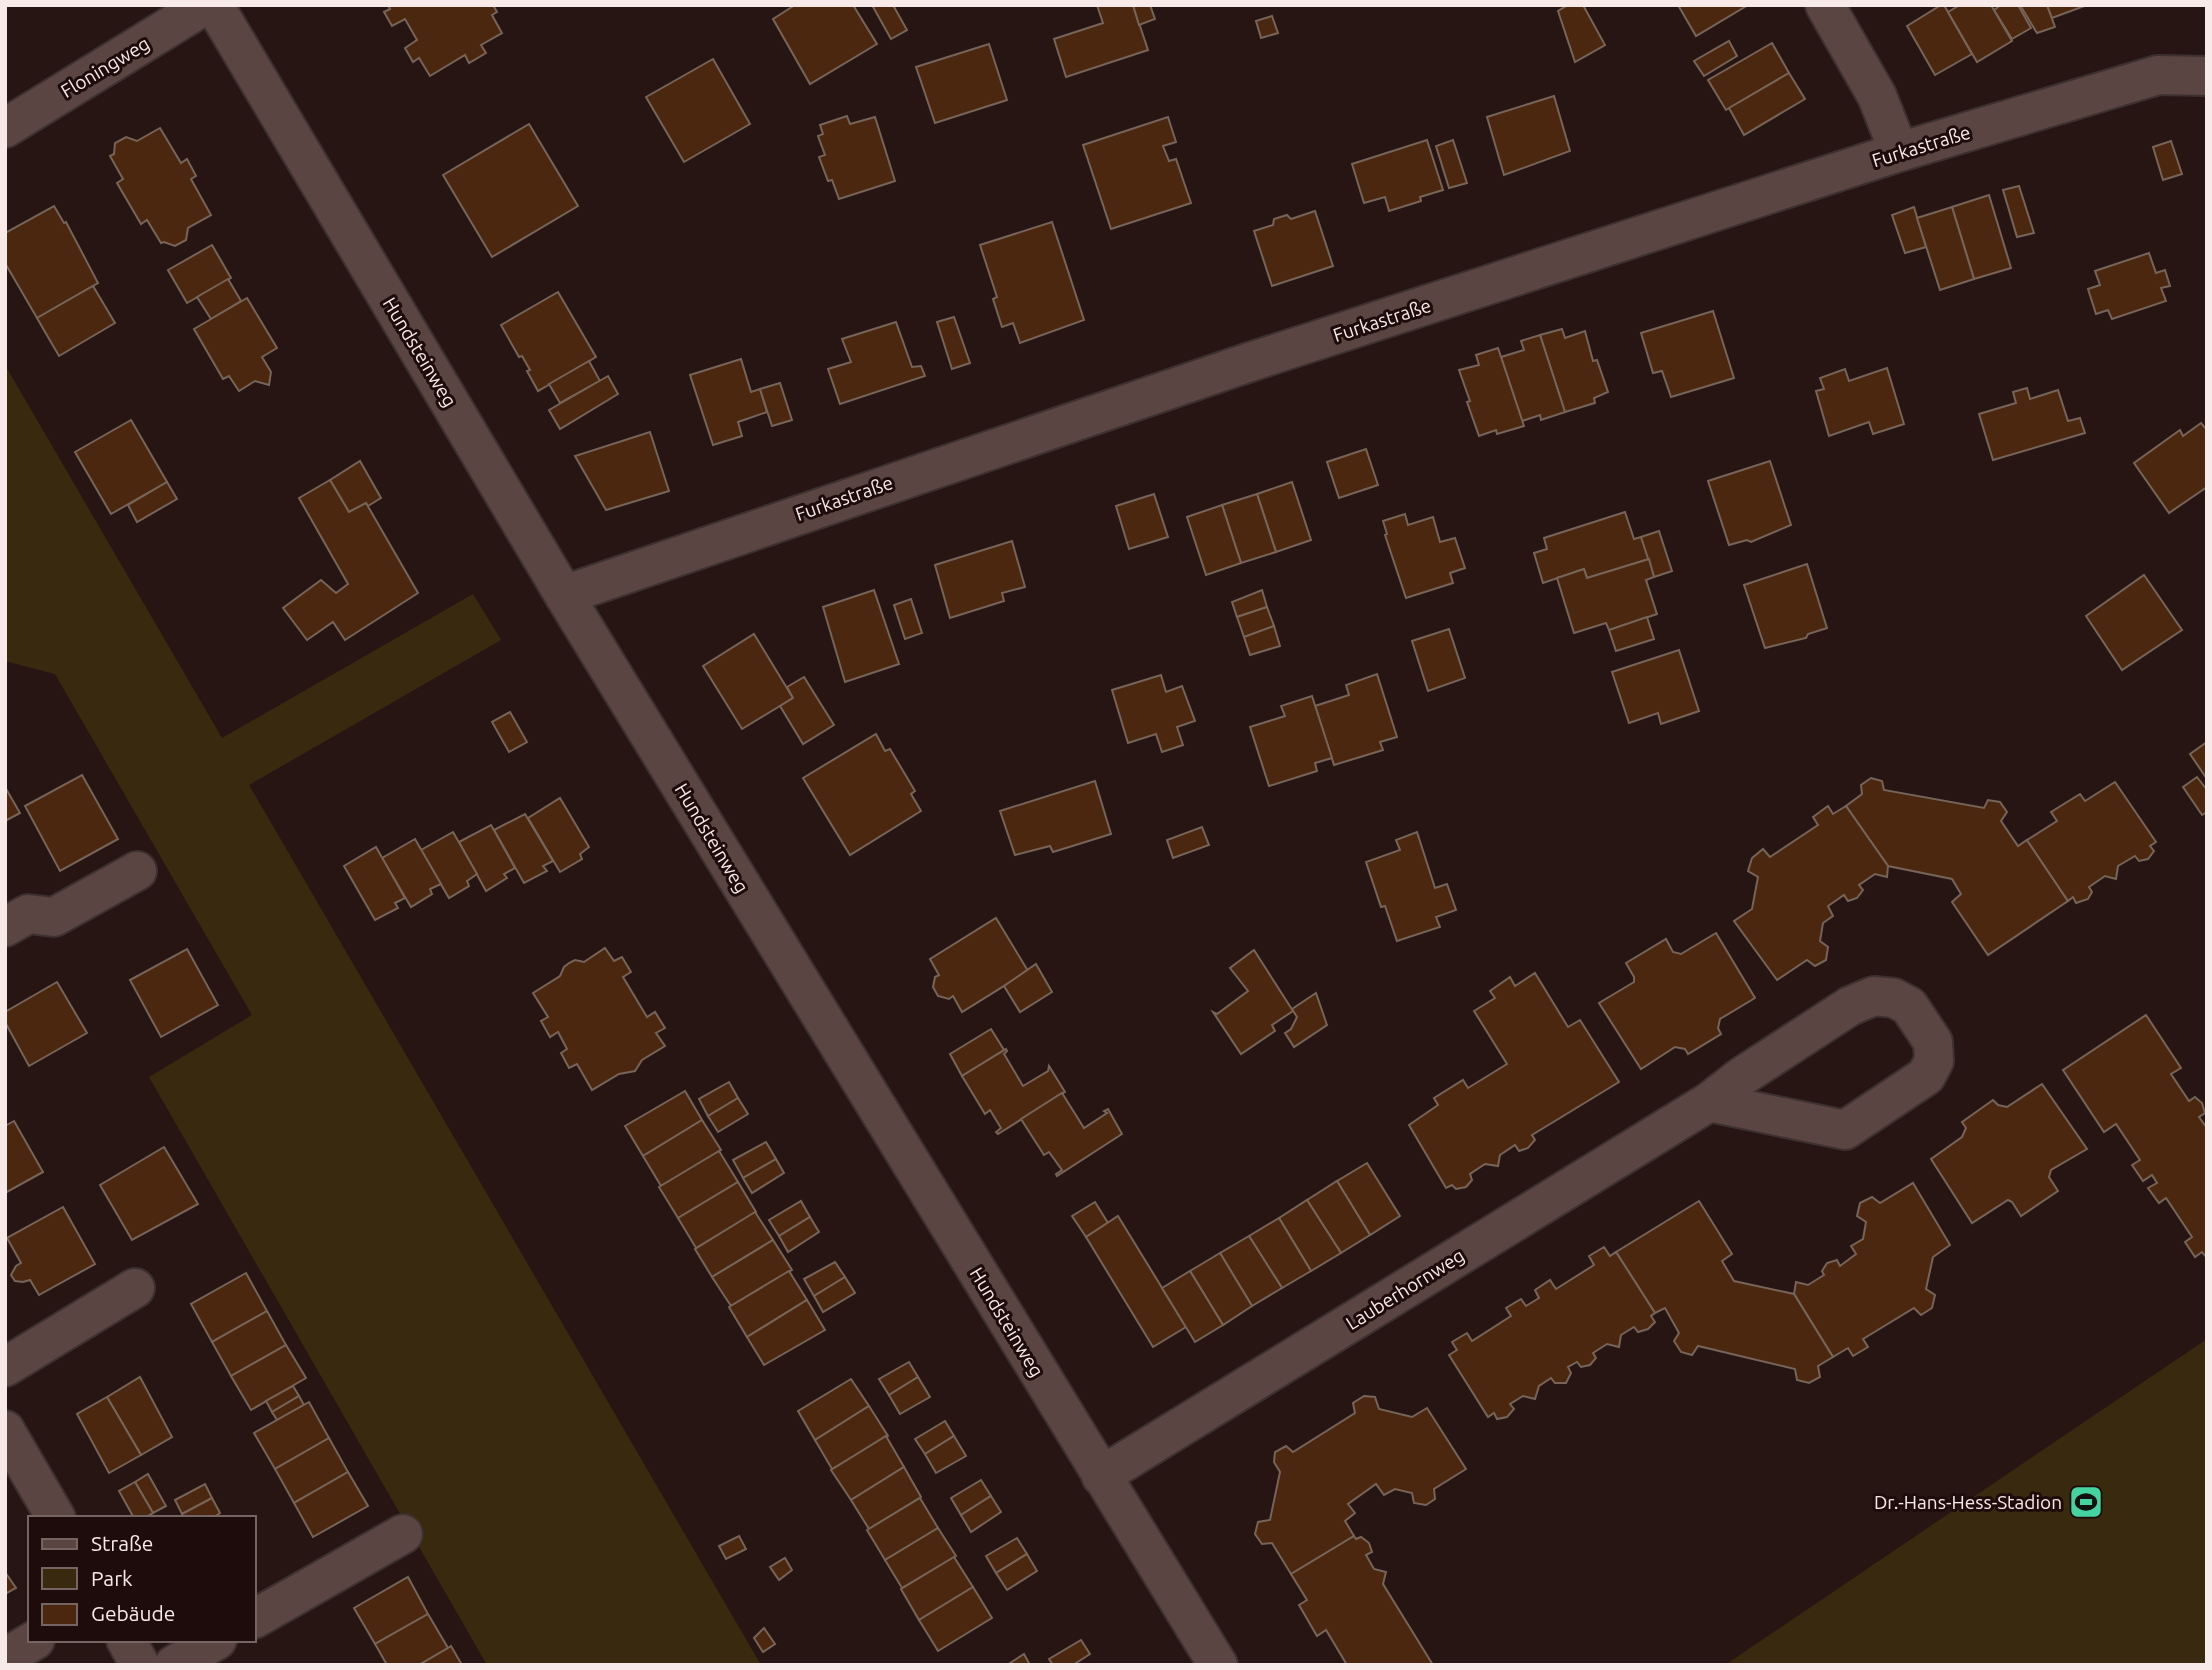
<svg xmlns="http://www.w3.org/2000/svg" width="2212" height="1670" font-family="Ubuntu,sans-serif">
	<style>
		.green { fill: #392a0f }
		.building { fill: #4b270f; stroke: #766459; stroke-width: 2 }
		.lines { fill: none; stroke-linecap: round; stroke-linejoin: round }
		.minor-casing { stroke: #3d3130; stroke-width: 42 }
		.minor { stroke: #5a4543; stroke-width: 38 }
		.labels { text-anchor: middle; stroke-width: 6; stroke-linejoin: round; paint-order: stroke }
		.street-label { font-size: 19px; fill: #f7eae8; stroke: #1d0c0b }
		.poi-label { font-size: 19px; fill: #f7eae8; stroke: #1d0c0b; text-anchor: end }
	</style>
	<rect width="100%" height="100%" fill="#271514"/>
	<g class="green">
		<path d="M5,365L222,738L473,594L501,640L249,785L761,1665H487L149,1077L252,1015L55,674L5,661Z"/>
		<path d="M2207,1339V1665H1725Z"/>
	</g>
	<g class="building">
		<path d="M388,5H493L497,12L492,15L502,33L481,45L486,53L469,63L465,55L430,76L419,58L413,62L405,48L417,40L405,19L392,26L384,12L390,9Z"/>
		<path d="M795,5H853L877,44L810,84L773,19Z"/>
		<path d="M872,5H893L907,30L891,39Z"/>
		<path d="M1097,5H1133L1148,50L1066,77L1054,39L1103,23Z"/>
		<path d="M1133,5H1150L1155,19L1139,25Z"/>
		<path d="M1568,5H1583L1605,45L1575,62L1558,11Z"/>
		<path d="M1678,5H1748L1696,36Z"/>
		<path d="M1941,5H1944L1972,54L1935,75L1907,26Z"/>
		<path d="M1960,5H1991L2012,41L1977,62L1948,12Z"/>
		<path d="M2001,5H2018L2031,28L2012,39L1994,10Z"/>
		<path d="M2020,5H2047L2055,27L2037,33Z"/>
		<path d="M2047,5H2087L2052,18Z"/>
		<path d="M1272,16L1278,33L1261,38L1256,21Z"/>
		<path d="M1729,41L1737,56L1704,76L1694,61Z"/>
		<path d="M1772,43L1789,73L1726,110L1708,80Z"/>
		<path d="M989,44L1007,100L935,123L916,67Z"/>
		<path d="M713,59L750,124L684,162L646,97Z"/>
		<path d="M1789,73L1805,99L1744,135L1729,108Z"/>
		<path d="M1554,96L1570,151L1504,175L1487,117Z"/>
		<path d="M847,116L850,124L875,117L895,181L839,199L832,180L828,181L819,157L825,155L818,136L823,134L820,125Z"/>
		<path d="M1168,117L1176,142L1163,146L1169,161L1176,159L1191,203L1111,229L1083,145Z"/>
		<path d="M529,124L578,206L492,257L443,175Z"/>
		<path d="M160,128L181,163L187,159L196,176L191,179L211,215L188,228L186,240L175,246L164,242L161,243L147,220L141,224L117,183L123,179L110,156L114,154L115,143L126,137L137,141Z"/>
		<path d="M1427,140L1443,190L1420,197L1421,201L1389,211L1385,197L1364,203L1352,164Z"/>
		<path d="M1453,140L1467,183L1449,188L1436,146Z"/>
		<path d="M2171,141L2182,174L2163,180L2153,147Z"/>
		<path d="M2019,186L2034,233L2017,237L2003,190Z"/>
		<path d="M1989,195L2011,268L1974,279L1952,207Z"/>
		<path d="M54,206L64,223L66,222L98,283L37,318L5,263V233Z"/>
		<path d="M1914,207L1926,247L1905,253L1892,215Z"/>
		<path d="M1952,207L1974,279L1940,290L1917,218Z"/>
		<path d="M1315,211L1333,266L1272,286L1254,231L1273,225L1274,219L1287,215L1291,219Z"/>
		<path d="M1052,222L1084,320L1020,343L1013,323L1002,327L993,299L997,297L980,245Z"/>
		<path d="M212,245L231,278L187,303L168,270Z"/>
		<path d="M2149,253L2156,273L2165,270L2170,286L2161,288L2166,301L2112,319L2108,310L2096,314L2088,289L2100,285L2095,271Z"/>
		<path d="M228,279L241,301L211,319L197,297Z"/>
		<path d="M93,286L115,323L59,356L37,318Z"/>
		<path d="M558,292L596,357L538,391L527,371L530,370L522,356L519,357L501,325Z"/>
		<path d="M247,298L277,348L262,357L271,372L269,385L255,381L239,391L229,376L223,379L194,329Z"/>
		<path d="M1713,311L1734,378L1671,397L1662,371L1653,373L1641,333Z"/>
		<path d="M954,317L970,363L952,369L937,322Z"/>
		<path d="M896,322L912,367L921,366L925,376L840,404L828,369L851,362L842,339Z"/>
		<path d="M1562,329L1565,338L1585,331L1593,361L1597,360L1608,392L1594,398L1595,403L1565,412L1540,335Z"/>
		<path d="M1540,335L1565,412L1541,420L1540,415L1522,421L1501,357L1524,350L1521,341Z"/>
		<path d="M1498,348L1524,426L1497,434L1496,430L1479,436L1467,402L1470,401L1459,370L1479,365L1476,355Z"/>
		<path d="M741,359L751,392L760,389L767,412L738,422L742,436L713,445L690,375Z"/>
		<path d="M589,361L600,381L560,403L549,384Z"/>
		<path d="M1887,368L1904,424L1873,434L1869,422L1829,436L1816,391L1824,389L1820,378L1845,369L1849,381Z"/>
		<path d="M608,376L618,394L560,429L549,410Z"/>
		<path d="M780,383L792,420L772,426L760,389Z"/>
		<path d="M2027,388L2030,399L2058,390L2068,421L2080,418L2085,433L1993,460L1979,414L2016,403L2013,392Z"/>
		<path d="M131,420L167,482L111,514L75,452Z"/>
		<path d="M2201,423L2207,430V487L2169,513L2134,463L2180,430L2183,436Z"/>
		<path d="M650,432L669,491L606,510L575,456Z"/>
		<path d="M1366,449L1378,485L1339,498L1327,462Z"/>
		<path d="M360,461L381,498L368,506L366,503L349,512L330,480Z"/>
		<path d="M1770,461L1791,525L1751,542L1747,540L1729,545L1708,481Z"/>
		<path d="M330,480L349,512L366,503L418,593L345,640L333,622L307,640L283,608L321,580L336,593L348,584L299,498Z"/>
		<path d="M167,482L177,499L137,522L128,505Z"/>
		<path d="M1292,482L1311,540L1276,552L1257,494Z"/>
		<path d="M1154,494L1168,537L1129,549L1116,506Z"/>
		<path d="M1257,494L1276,552L1241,563L1222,505Z"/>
		<path d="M1222,505L1241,563L1206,575L1187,517Z"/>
		<path d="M1625,512L1634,539L1641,537L1649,559L1587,578L1584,569L1543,583L1534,553L1547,549L1544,538Z"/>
		<path d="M1405,514L1408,525L1433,517L1440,542L1455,538L1465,568L1450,573L1453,583L1406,598L1385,535L1387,534L1383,521Z"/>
		<path d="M1659,531L1672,571L1654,577L1641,537Z"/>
		<path d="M1012,541L1025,587L1002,593L1004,601L950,618L935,565Z"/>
		<path d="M1649,559L1654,577L1646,580L1657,614L1609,630L1606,623L1574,633L1557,578L1584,569L1587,578Z"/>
		<path d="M1807,564L1827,628L1808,634L1806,638L1765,648L1744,585Z"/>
		<path d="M2144,575L2182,630L2122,670L2086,616Z"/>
		<path d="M874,590L899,664L845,682L823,607Z"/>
		<path d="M1262,590L1267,607L1237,617L1232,602Z"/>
		<path d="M911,599L922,633L905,639L894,605Z"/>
		<path d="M1267,607L1274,626L1244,637L1237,617Z"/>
		<path d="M1647,617L1654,639L1616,651L1609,630Z"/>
		<path d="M1274,626L1280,646L1250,655L1244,637Z"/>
		<path d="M1449,629L1465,678L1428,691L1412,641Z"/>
		<path d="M754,634L793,698L742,729L703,666Z"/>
		<path d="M1679,650L1699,711L1661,724L1658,713L1629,723L1612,672Z"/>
		<path d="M1377,674L1397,737L1380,742L1383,750L1334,765L1315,706L1349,695L1346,685Z"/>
		<path d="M1161,675L1166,692L1182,686L1195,721L1177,727L1183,745L1162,752L1156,734L1128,743L1112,690Z"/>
		<path d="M804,677L834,725L803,744L780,706L793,698L787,687Z"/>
		<path d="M1312,696L1332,758L1315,763L1317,771L1269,786L1250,727L1285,716L1281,706Z"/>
		<path d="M510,712L527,742L509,752L492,722Z"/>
		<path d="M876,734L885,751L890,749L915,791L911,794L921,811L850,855L803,778Z"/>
		<path d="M2207,742V779L2190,754Z"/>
		<path d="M82,775L118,839L60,871L25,806Z"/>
		<path d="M2197,777L2207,790V812L2202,815L2183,787Z"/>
		<path d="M1871,778L1882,781L1884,790L1984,808L1988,800L2000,802L2007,812L2001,821L2018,846L2027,840L2068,901L1988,955L1952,902L1961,894L1952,879L1888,866L1846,806L1862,794L1861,785Z"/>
		<path d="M1095,781L1111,834L1053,852L1050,846L1015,855L1000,811Z"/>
		<path d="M2115,782L2156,842L2150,846L2154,851L2148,859L2139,861L2135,856L2118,866L2116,879L2105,876L2089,887L2092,892L2088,899L2076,903L2073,897L2068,901L2027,840L2057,821L2051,812L2080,794L2085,801Z"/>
		<path d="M5,787L20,813L5,821Z"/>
		<path d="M560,798L589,847L580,854L582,859L560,872L528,818Z"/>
		<path d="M1828,806L1833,814L1846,806L1888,866L1887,877L1875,874L1859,885L1863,890L1857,898L1848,901L1844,895L1828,906L1833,916L1823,923L1820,941L1828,947L1826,960L1815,966L1807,960L1777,980L1734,921L1752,909L1758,877L1748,871L1752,858L1763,849L1770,857L1818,825L1813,817Z"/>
		<path d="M525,814L553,861L543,866L547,871L524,883L494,830Z"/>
		<path d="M491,825L515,868L504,874L507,878L486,891L459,842Z"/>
		<path d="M1202,827L1209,845L1173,858L1167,840Z"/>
		<path d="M453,832L477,874L467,881L469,886L449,898L421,850Z"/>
		<path d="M1417,832L1435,888L1447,884L1456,910L1436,917L1440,927L1397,941L1385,906L1381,907L1366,862L1400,850L1396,840Z"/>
		<path d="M415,839L441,884L430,889L432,894L411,907L382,858Z"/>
		<path d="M376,847L405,898L395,903L398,908L375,920L344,866Z"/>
		<path d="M996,918L1028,971L962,1012L953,996L949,999L938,996L933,987L935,977L939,975L930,959Z"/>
		<path d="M1716,933L1755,998L1720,1019L1718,1028L1721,1034L1688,1054L1685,1049L1675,1047L1641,1069L1599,1003L1634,982V977L1626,963L1666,939L1673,952L1681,954Z"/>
		<path d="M605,948L614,961L622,957L631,972L623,977L647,1017L655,1012L665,1028L656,1033L665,1046L642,1060L635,1071L619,1074L592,1090L577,1064L569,1068L561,1053L567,1049L558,1032L550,1037L541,1021L548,1017L533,993L560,976L564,967L569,963L575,960L584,962Z"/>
		<path d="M187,949L218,1005L161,1037L130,980Z"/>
		<path d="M1254,950L1293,1011L1272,1025L1275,1031L1241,1054L1213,1012L1217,1014L1248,991L1230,968Z"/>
		<path d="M1036,964L1052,992L1020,1012L1004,986Z"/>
		<path d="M1535,973L1568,1027L1580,1020L1619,1082L1532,1135L1535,1140L1528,1148L1519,1151L1515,1145L1500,1155L1498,1166L1485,1164L1470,1174L1472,1180L1466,1187L1456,1189L1452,1185L1446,1188L1409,1125L1438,1105L1434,1098L1463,1080L1468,1088L1507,1064L1474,1011L1495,998L1490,991L1510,977L1515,986Z"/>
		<path d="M57,982L87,1033L29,1066L5,1022V1012Z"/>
		<path d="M1316,993L1327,1025L1294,1047L1285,1033L1291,1029L1297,1017L1292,1009Z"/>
		<path d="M2146,1015L2181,1068L2171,1074L2189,1101L2195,1097L2202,1103L2205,1113L2199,1117L2207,1128V1258L2202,1252L2195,1257L2185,1242L2192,1237L2166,1198L2159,1203L2148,1188L2157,1183L2152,1175L2143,1181L2132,1165L2140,1160L2116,1124L2104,1132L2063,1070Z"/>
		<path d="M991,1029L1004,1050L962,1076L950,1054Z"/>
		<path d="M1006,1049L1007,1051L1004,1054L1023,1086L1048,1071L1049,1066L1065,1092L998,1134L996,1132L1001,1128L990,1110L985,1114L962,1076Z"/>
		<path d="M729,1082L738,1098L708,1116L699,1099Z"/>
		<path d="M2042,1084L2087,1149L2051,1170L2049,1177L2058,1191L2021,1216L2012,1202L2008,1200L1972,1223L1931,1159L1962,1137L1966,1128L1962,1122L1993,1100L1998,1105L2007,1107Z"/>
		<path d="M685,1091L702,1120L643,1156L625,1126Z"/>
		<path d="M1062,1093L1084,1128L1107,1113L1104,1111L1108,1109L1122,1134L1057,1176L1056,1174L1062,1170L1049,1152L1044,1155L1021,1119Z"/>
		<path d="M738,1098L748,1114L718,1132L708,1116Z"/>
		<path d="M702,1120L721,1150L661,1186L643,1156Z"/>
		<path d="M14,1121L43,1172L5,1193V1126Z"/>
		<path d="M766,1142L776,1159L743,1178L733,1160Z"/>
		<path d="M164,1147L198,1204L132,1240L100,1185Z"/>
		<path d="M719,1151L738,1182L678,1218L659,1187Z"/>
		<path d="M776,1159L784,1173L752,1193L743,1178Z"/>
		<path d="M1367,1163L1400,1216L1370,1235L1337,1181Z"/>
		<path d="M1337,1181L1370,1235L1341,1253L1307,1200Z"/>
		<path d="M738,1182L756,1212L696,1248L678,1218Z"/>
		<path d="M1913,1183L1950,1245L1933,1257L1926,1289L1935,1295L1932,1308L1921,1315L1914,1308L1863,1339L1868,1347L1853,1356L1848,1348L1833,1357L1794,1294L1796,1282L1808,1285L1824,1275L1822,1271L1827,1263L1837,1260L1840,1266L1856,1254L1851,1246L1863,1239L1866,1222L1857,1216L1860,1203L1872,1197L1880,1203Z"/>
		<path d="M1307,1200L1341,1253L1311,1271L1279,1218Z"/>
		<path d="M801,1201L810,1217L779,1236L769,1220Z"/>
		<path d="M1699,1201L1732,1254L1722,1261L1734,1281L1794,1294L1833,1357L1818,1366L1820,1377L1809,1383L1797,1380L1795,1369L1698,1346L1692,1355L1681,1352L1674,1341L1679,1333L1665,1308L1655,1313L1616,1252Z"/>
		<path d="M1095,1202L1108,1223L1086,1237L1072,1216Z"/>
		<path d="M63,1207L95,1264L39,1295L30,1280L23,1282L15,1281L11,1275L16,1266L21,1263L7,1238Z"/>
		<path d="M755,1212L773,1240L712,1277L695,1249Z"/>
		<path d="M1118,1216L1186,1327L1153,1347L1086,1237Z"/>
		<path d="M810,1217L819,1232L788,1252L779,1236Z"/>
		<path d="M1279,1218L1311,1271L1282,1288L1249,1236Z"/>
		<path d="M1249,1236L1282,1288L1252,1306L1220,1253Z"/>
		<path d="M773,1240L792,1270L731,1306L712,1277Z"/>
		<path d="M1604,1247L1610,1256L1616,1252L1655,1313L1651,1316L1655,1322L1648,1329L1638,1332L1634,1327L1621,1335L1619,1347L1607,1344L1593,1353L1596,1358L1590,1365L1581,1367L1577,1362L1568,1367L1571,1373L1566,1383H1555L1551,1378L1539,1386L1535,1399L1523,1396L1510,1404L1514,1409L1507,1417L1497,1419L1494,1413L1488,1417L1449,1355L1457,1350L1452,1342L1467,1333L1472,1341L1511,1316L1506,1308L1521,1299L1526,1306L1539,1298L1535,1290L1550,1280L1556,1289L1594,1265L1589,1256Z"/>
		<path d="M1220,1253L1252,1306L1223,1325L1190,1271Z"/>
		<path d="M835,1262L845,1277L814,1296L804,1279Z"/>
		<path d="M789,1271L807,1300L747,1337L729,1307Z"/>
		<path d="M1190,1271L1223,1325L1195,1342L1162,1288Z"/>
		<path d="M246,1273L267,1311L212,1342L191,1304Z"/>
		<path d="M845,1277L855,1293L823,1312L814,1296Z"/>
		<path d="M807,1300L825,1330L764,1365L747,1337Z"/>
		<path d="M267,1311L286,1345L231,1376L212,1342Z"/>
		<path d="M286,1345L306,1378L251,1410L231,1376Z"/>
		<path d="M909,1362L918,1377L889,1395L879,1379Z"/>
		<path d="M140,1377L172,1437L141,1455L107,1397Z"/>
		<path d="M918,1377L930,1397L900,1414L889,1395Z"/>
		<path d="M851,1379L869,1406L815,1440L798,1411Z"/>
		<path d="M293,1386L299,1396L272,1412L266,1401Z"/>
		<path d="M299,1396L304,1405L277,1420L272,1412Z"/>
		<path d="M1364,1396L1375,1397L1379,1409L1412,1417L1427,1408L1466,1469L1434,1489L1435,1499L1426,1505L1414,1503L1412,1493L1395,1489L1384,1495L1376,1484L1348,1504L1355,1513L1345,1521L1354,1536L1291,1574L1272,1543L1262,1544L1255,1534L1258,1522L1270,1520L1280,1472L1274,1462L1275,1452L1286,1446L1293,1452L1355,1413L1353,1403Z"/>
		<path d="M107,1397L141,1455L109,1473L77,1414Z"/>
		<path d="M309,1402L329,1438L275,1469L254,1433Z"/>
		<path d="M869,1406L888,1436L832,1469L815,1440Z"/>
		<path d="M945,1421L954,1436L925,1454L915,1439Z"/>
		<path d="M886,1436L904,1467L851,1500L831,1470Z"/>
		<path d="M954,1436L966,1456L936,1473L925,1454Z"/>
		<path d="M329,1438L348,1472L294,1503L275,1469Z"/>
		<path d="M904,1467L921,1497L869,1529L851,1500Z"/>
		<path d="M348,1472L368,1506L313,1537L294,1503Z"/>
		<path d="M148,1474L166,1506L153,1513L135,1482Z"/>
		<path d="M981,1480L991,1496L961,1515L951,1498Z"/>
		<path d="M135,1482L153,1513L144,1518H134L119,1491Z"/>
		<path d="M205,1484L212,1498L182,1514L175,1500Z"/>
		<path d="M991,1496L1001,1512L971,1532L961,1515Z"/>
		<path d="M212,1498L220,1513L213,1518H184L182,1514Z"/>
		<path d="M920,1498L938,1528L885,1560L867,1530Z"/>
		<path d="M938,1528L956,1556L902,1588L885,1560Z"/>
		<path d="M739,1536L746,1549L726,1559L719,1546Z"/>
		<path d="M1354,1536L1356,1539L1361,1537L1369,1543L1372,1552L1366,1555L1374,1569L1386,1572L1383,1584L1433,1665H1347L1326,1630L1317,1636L1299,1605L1307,1600L1291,1574Z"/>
		<path d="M1017,1538L1027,1554L996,1573L986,1556Z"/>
		<path d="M1027,1554L1037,1571L1007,1590L996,1573Z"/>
		<path d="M954,1557L973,1587L919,1620L901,1589Z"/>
		<path d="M785,1558L792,1570L779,1580L770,1567Z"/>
		<path d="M5,1572L16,1588L5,1594Z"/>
		<path d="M408,1577L428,1614L375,1644L354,1608Z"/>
		<path d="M973,1587L992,1618L938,1651L919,1620Z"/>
		<path d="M428,1614L448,1648L419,1665H387L375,1644Z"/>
		<path d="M764,1628L775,1644L763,1652L754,1638Z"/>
		<path d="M1081,1640L1090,1654L1073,1665H1053L1049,1659Z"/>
		<path d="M451,1646L462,1665H419L448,1648Z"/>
		<path d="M1024,1654L1030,1665H1007Z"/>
	</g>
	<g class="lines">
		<defs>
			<g id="minor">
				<path d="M214,5L564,595L1218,1665"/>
				<path d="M1825,5L1877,96L1899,152"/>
				<path d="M5,128L205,5"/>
				<path d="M564,595L1253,361L1899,152L2158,75L2207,76"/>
				<path d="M5,927L28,914L54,917L137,871"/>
				<path d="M5,1367L135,1288"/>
				<path d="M5,1430L56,1518"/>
				<path d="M1101,1476L1709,1102L1741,1077L1850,1006L1874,996L1894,998L1909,1006L1933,1042L1934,1061L1926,1076L1845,1130L1709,1102"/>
				<path d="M254,1619L403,1534"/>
				<path d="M126,1640L140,1665"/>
				<path d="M5,1658L35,1640"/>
				<path d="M174,1665L217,1640"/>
			</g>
		</defs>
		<use href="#minor" class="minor-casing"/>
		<use href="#minor" class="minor"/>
	</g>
	<defs>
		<symbol id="stadium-square" viewBox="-11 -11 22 22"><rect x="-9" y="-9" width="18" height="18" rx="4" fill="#45d49f" stroke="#1d0c0b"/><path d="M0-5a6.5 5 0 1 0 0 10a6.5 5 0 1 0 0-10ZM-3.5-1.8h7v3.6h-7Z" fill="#111"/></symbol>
	</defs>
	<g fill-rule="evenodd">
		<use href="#stadium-square" x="2067" y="1483" width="38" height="38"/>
	</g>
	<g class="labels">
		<g class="street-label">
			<text transform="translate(105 67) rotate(-31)" y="7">Floningweg</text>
			<text transform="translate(1921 146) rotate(-17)" y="7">Furkastraße</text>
			<text transform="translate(1382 320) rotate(-18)" y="7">Furkastraße</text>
			<text transform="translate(420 352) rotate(59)" y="7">Hundsteinweg</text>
			<text transform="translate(844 498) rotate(-19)" y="7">Furkastraße</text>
			<text transform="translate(712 838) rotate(59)" y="7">Hundsteinweg</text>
			<text transform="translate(1405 1289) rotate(-32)" y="7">Lauberhornweg</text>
			<text transform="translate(1007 1322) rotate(59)" y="7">Hundsteinweg</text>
		</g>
		<g class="poi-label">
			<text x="2062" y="1509">Dr.-Hans-Hess-Stadion</text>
		</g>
	</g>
	<rect width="2212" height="1670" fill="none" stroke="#f7eae8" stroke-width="14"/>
	<rect x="28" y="1516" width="228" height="126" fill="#1d0c0b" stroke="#746563" stroke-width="2"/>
	<rect x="42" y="1539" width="35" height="10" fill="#5a4543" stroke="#746563" stroke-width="2"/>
	<text x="91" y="1551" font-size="21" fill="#f7eae8">Straße</text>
	<rect x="42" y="1568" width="35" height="21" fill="#392a0f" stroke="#746563" stroke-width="2"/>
	<text x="91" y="1586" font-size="21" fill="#f7eae8">Park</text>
	<rect x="42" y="1604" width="35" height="21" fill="#4b270f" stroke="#746563" stroke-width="2"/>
	<text x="91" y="1621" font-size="21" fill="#f7eae8">Gebäude</text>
</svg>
